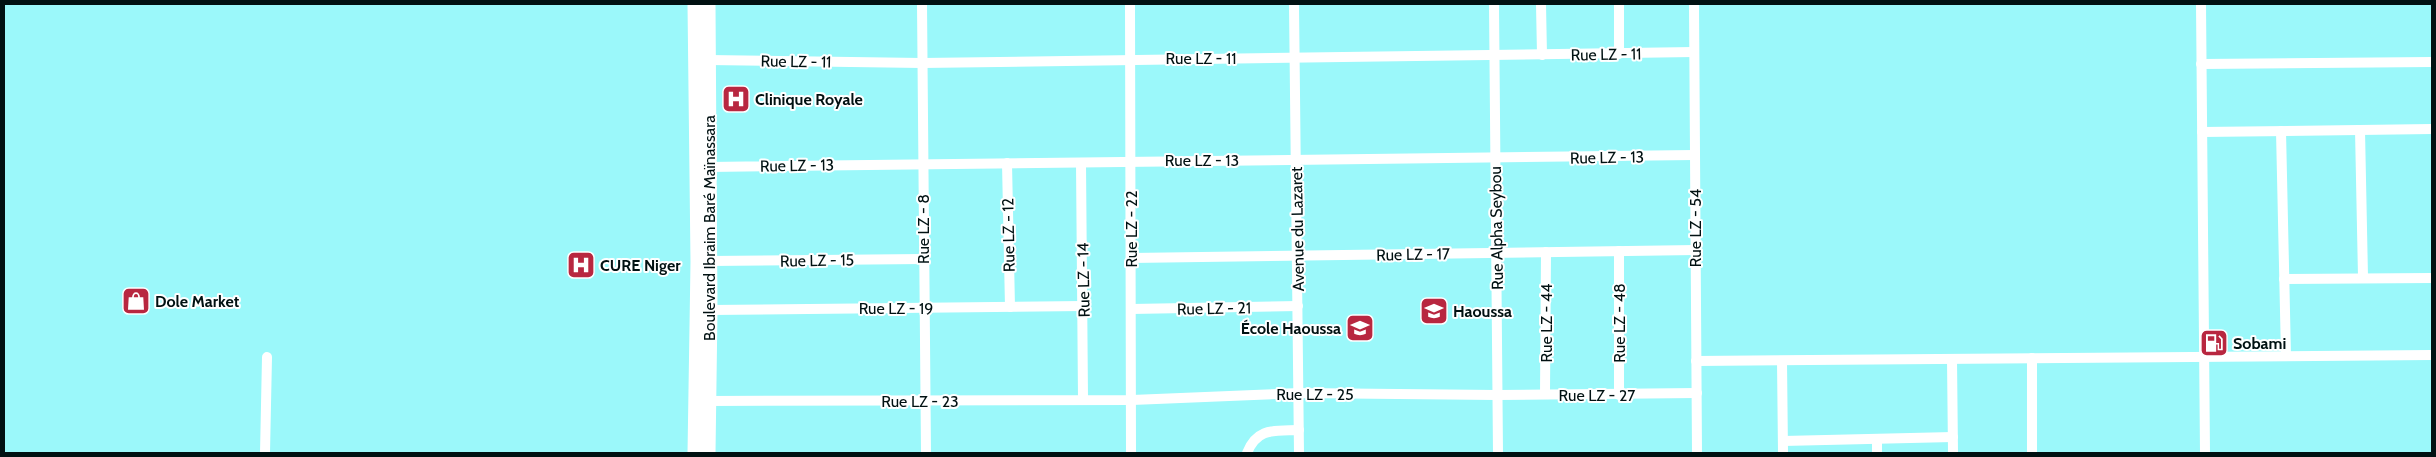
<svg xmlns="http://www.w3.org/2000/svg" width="2436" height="457" font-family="Cabin,sans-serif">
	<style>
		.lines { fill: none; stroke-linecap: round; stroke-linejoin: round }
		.street { stroke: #fff; stroke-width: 10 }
		.secondary { stroke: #fff; stroke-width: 15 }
		.labels { text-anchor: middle; stroke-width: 4; stroke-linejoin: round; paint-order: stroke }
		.street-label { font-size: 16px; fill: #011112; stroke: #fff }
		.poi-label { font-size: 16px; font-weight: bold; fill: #011112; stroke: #fff; text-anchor: start }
	</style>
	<rect width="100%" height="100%" fill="#9bf8fa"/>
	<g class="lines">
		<g class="street">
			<path d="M922,4L926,453"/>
			<path d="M1130,4L1131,453"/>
			<path d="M1294,4L1299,453"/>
			<path d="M1494,4L1498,453"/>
			<path d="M1541,4L1542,55"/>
			<path d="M1619,4V54"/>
			<path d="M1694,4L1697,453"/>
			<path d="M2201,4L2205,453"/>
			<path d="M708,60L922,63L1694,52"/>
			<path d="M2201,64L2432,62"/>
			<path d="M2360,130L2363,277"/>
			<path d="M2281,131L2286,356"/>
			<path d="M2202,132L2432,129"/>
			<path d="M1007,163L1010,307"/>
			<path d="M1081,163L1083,398"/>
			<path d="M709,167L1695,155"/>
			<path d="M1619,251V395"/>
			<path d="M1131,258L1696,250"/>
			<path d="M710,261L924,259"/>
			<path d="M2284,279L2432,278"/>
			<path d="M1131,309L1298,306"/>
			<path d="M710,310L1083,306"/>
			<path d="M2032,358V453"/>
			<path d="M1952,359L1953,453"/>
			<path d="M1696,361L2432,355"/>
			<path d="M1782,361L1783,453"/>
			<path d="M1545,394L1546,252"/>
			<path d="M708,401L1132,400L1299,393L1497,395L1697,393"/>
			<path d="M1877,439V453"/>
			<path d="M1783,441L1953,437"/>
			<path d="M265,453L267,357"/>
			<path d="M1247,453C1257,427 1275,431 1299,430"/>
		</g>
		<g class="secondary">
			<path d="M708,4L710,310L708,453"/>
			<path d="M695,453L698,262L695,4"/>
		</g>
	</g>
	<defs>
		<symbol id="hospital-square" viewBox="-11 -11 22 22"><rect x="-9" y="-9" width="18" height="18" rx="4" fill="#b82740" stroke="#fff"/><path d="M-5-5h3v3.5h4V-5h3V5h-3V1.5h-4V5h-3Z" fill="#fff"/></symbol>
		<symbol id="shop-square" viewBox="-11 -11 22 22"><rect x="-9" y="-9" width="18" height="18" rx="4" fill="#b82740" stroke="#fff"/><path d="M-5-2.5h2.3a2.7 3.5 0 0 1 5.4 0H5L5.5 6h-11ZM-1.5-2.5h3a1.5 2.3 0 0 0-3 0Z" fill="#fff"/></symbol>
		<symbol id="school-square" viewBox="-11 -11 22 22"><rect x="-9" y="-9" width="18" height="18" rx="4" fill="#b82740" stroke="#fff"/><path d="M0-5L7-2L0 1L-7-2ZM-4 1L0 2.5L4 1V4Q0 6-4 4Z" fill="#fff"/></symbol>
		<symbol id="fuel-square" viewBox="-11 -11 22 22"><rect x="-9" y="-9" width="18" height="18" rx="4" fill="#b82740" stroke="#fff"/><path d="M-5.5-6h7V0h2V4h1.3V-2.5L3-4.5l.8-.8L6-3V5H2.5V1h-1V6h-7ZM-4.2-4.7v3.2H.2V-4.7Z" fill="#fff"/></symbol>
	</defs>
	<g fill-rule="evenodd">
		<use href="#hospital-square" x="720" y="83" width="32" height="32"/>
		<use href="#hospital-square" x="565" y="249" width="32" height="32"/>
		<use href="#shop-square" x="120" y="285" width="32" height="32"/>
		<use href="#school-square" x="1418" y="295" width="32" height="32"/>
		<use href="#school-square" x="1344" y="312" width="32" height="32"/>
		<use href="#fuel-square" x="2198" y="327" width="32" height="32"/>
	</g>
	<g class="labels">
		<g class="street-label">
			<text transform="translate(1606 54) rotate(-1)" y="6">Rue LZ - 11</text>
			<text x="1201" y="64">Rue LZ - 11</text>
			<text transform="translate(796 61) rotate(1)" y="6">Rue LZ - 11</text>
			<text transform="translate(1607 157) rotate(-1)" y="6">Rue LZ - 13</text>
			<text x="1202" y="166">Rue LZ - 13</text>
			<text transform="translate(797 165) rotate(-1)" y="6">Rue LZ - 13</text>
			<text transform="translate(709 228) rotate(-90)" y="6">Boulevard Ibraim Baré Maïnassara</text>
			<text transform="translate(1496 228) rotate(-91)" y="6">Rue Alpha Seybou</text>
			<text transform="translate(1695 228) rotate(-90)" y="6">Rue LZ - 54</text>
			<text transform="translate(923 229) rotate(-90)" y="6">Rue LZ - 8</text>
			<text transform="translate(1131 229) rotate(-90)" y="6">Rue LZ - 22</text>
			<text transform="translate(1297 229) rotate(-91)" y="6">Avenue du Lazaret</text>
			<text transform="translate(1008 235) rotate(-91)" y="6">Rue LZ - 12</text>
			<text transform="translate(1413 254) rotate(-1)" y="6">Rue LZ - 17</text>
			<text transform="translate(817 260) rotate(-1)" y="6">Rue LZ - 15</text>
			<text transform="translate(1083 280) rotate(-91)" y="6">Rue LZ - 14</text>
			<text x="896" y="314">Rue LZ - 19</text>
			<text transform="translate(1214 308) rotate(-1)" y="6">Rue LZ - 21</text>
			<text transform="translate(1546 323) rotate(-90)" y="6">Rue LZ - 44</text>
			<text transform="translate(1619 323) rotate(-90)" y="6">Rue LZ - 48</text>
			<text x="1315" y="400">Rue LZ - 25</text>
			<text x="1597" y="401">Rue LZ - 27</text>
			<text x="920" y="407">Rue LZ - 23</text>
		</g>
		<g class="poi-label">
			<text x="755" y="105">Clinique Royale</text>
			<text x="600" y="271">CURE Niger</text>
			<text x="155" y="307">Dole Market</text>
			<text x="1453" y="317">Haoussa</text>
			<text x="1341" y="334" text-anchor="end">École Haoussa</text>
			<text x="2233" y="349">Sobami</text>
		</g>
	</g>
	<rect width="2436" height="457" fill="none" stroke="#011112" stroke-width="10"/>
</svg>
